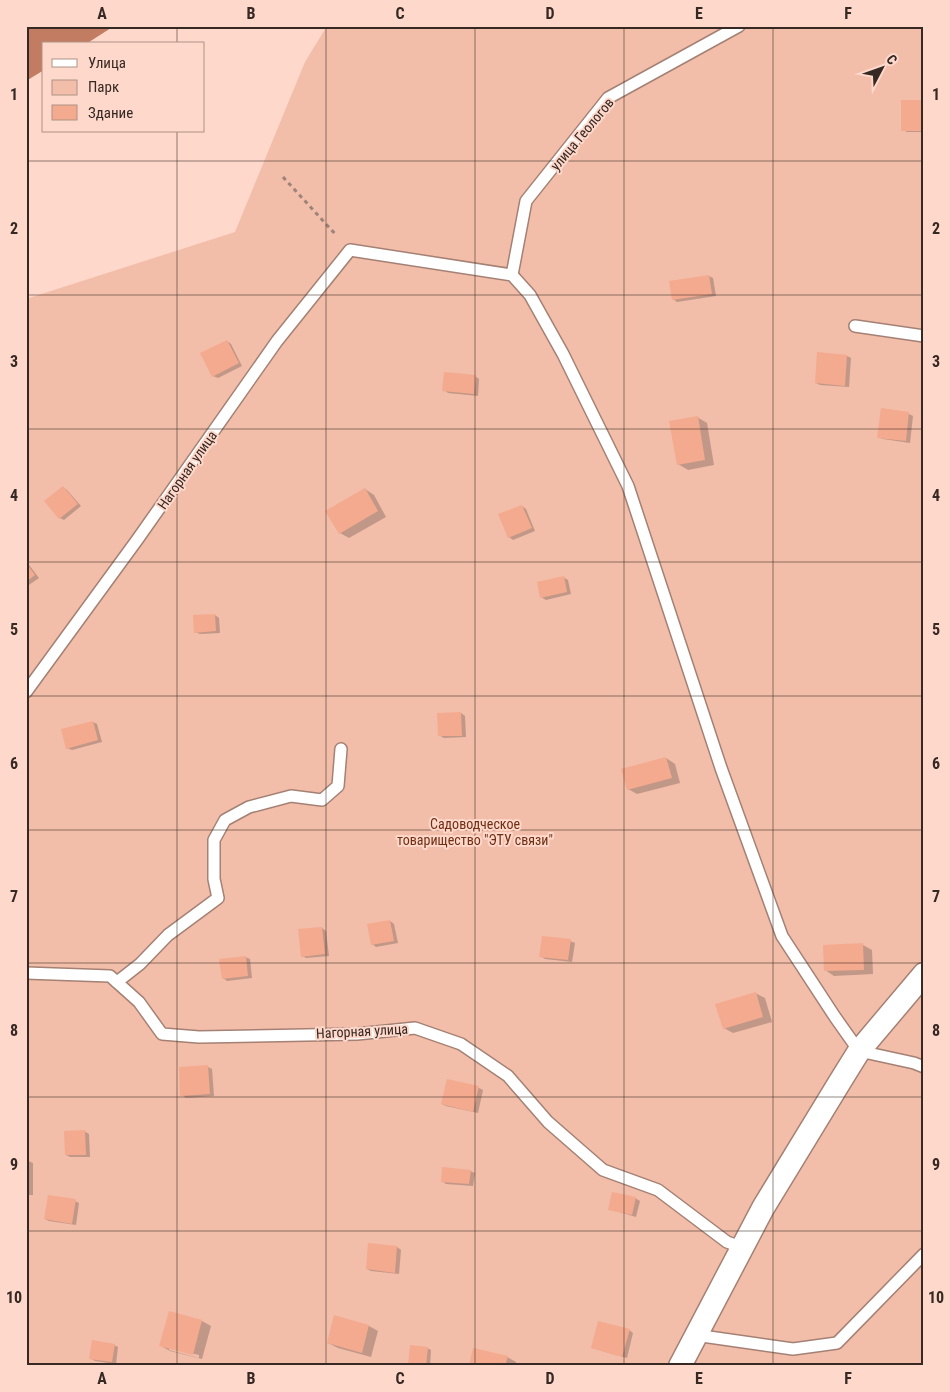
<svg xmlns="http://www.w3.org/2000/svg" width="950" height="1392" font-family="'Roboto Condensed',sans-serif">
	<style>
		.green { fill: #f2bda9 }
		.water { fill: #c27c62 }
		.shadow { fill: #0003; fill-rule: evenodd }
		.building { fill: #f4aa8e }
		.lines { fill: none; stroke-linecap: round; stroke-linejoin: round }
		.lane-casing { stroke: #a48174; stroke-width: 14 }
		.street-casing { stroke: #a48174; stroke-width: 25 }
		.path { stroke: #9d8379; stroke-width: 3; stroke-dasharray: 4 4; stroke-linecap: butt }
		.lane { stroke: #fff; stroke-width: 11 }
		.street { stroke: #fff; stroke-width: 22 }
		.grid { fill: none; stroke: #362823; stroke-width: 1; stroke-opacity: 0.55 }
		.labels { text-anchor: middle; stroke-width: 4; stroke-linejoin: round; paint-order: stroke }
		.street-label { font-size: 14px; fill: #362823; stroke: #fed8ca }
		.park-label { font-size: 14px; fill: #702e13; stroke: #fed8ca }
		.neatline { fill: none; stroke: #362823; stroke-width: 2 }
		.grid-label { font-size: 16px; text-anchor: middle; font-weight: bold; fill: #362823 }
	</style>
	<rect width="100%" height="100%" fill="#fed8ca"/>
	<path class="green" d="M327,26H924V1366H26V299L235,232L305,62Z"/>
	<path class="water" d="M26,26H114L86,44H44V70L26,81Z"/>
	<g class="shadow">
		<path d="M921,102L924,103V132H907L903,130Z"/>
		<path d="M709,276L713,278L716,296L677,302L673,299Z"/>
		<path d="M227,341L231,344L242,366L218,378L213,376Z"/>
		<path d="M847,356L851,358L849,387L820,385L816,383Z"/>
		<path d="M475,376L479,379L478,396L448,393L444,390Z"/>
		<path d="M882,410L909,414L913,416L910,443L883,439L878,437Z"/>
		<path d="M697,417L707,423L714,465L688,470L678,464Z"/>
		<path d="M63,487L67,490L81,506L64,520L60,518Z"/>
		<path d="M365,489L374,495L386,517L349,538L340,533Z"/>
		<path d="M522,506L526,509L535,531L513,540L509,537Z"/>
		<path d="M26,561L39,578L26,587Z"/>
		<path d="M563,577L568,580L571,594L546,600L541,597Z"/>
		<path d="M215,615L219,618L220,633L200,634L195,632Z"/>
		<path d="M461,713L465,716L466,737L444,738L439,735Z"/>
		<path d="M93,722L97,724L102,742L72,750L67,748Z"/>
		<path d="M666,758L675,764L680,783L637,794L628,789Z"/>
		<path d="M390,921L394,924L398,943L376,947L372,944Z"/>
		<path d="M322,928L326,931L329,956L306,958L302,956Z"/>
		<path d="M570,941L575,943L572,962L545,959L541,956Z"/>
		<path d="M863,945L872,950L873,974L834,976L825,970Z"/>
		<path d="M245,957L250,959L252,978L227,981L223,978Z"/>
		<path d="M755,993L765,998L772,1022L733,1033L724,1028Z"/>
		<path d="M208,1067L212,1069L214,1096L186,1098L182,1095Z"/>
		<path d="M448,1080L479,1088L483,1090L478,1113L446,1106L442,1104Z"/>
		<path d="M84,1131L89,1134L90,1157H70L66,1155Z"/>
		<path d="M26,1160L33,1163V1195H26Z"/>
		<path d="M470,1171L475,1173L473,1186L446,1184L442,1181Z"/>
		<path d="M635,1198L640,1201L636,1217L609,1209Z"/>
		<path d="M75,1201L79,1203L76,1225L49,1221L45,1219Z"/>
		<path d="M397,1247L401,1250L399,1274L371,1271L367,1269Z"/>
		<path d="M202,1321L211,1326L202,1359L170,1351L161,1346ZM169,1348L199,1355V1358L169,1350Z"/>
		<path d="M369,1326L378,1331L371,1357L338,1348L328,1343Z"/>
		<path d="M629,1330L633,1333L627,1358L592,1348Z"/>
		<path d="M114,1345L118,1347L116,1364L95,1361L90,1358Z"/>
		<path d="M427,1348L431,1350L430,1366H409Z"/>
		<path d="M507,1357L516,1362V1366H470Z"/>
	</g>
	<g class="building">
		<path d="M901,100H921L922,131H901Z"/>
		<path d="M709,275L712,294L672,300L669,281Z"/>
		<path d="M227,340L239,363L212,377L200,353Z"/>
		<path d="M817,352L847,355L845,386L815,383Z"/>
		<path d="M444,372L476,375L474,394L442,391Z"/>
		<path d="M881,408L909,412L906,441L877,438Z"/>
		<path d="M698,416L705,460L677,465L669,421Z"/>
		<path d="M63,486L78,504L59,519L44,501Z"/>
		<path d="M365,488L378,511L339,534L325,511Z"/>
		<path d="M522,505L532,528L508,538L498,514Z"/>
		<path d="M26,563L35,575L26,582Z"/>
		<path d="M564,576L567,592L540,598L537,582Z"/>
		<path d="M215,614L216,631L194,633L193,615Z"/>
		<path d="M461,712L462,736H438L437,713Z"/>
		<path d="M93,721L98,740L66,749L61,729Z"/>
		<path d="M666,757L672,778L627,790L621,769Z"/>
		<path d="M390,920L394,941L371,945L367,924Z"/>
		<path d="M322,927L325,954L301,957L298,929Z"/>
		<path d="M542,936L571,939L568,960L539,957Z"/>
		<path d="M863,943L864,970L824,971L823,945Z"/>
		<path d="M246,956L248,976L222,979L219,959Z"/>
		<path d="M756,992L763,1017L723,1029L715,1004Z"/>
		<path d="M208,1065L210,1094L180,1096L179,1067Z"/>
		<path d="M447,1079L479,1086L473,1112L441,1104Z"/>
		<path d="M85,1130L86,1155H65L64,1131Z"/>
		<rect x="26" y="1159" width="3" height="34"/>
		<path d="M442,1167L471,1170L469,1184L441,1182Z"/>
		<path d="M612,1192L636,1197L632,1215L608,1210Z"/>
		<path d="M48,1195L76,1199L72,1224L44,1219Z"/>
		<path d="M368,1243L397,1246L395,1273L366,1269Z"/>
		<path d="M169,1311L202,1320L193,1355L159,1346Z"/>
		<path d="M334,1315L369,1325L362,1353L327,1343Z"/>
		<path d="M598,1321L630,1329L622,1357L591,1348Z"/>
		<path d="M92,1340L115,1344L112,1362L89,1359Z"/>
		<path d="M410,1345L428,1347L426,1366H408Z"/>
		<path d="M473,1348L508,1356L505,1366H469Z"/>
	</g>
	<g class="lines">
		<defs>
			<g id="lane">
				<path d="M512,275L526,201L608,98L739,26"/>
				<path d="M855,326L924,336"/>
				<path d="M26,692L137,540L277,341L350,250L512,275L530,295L563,354L628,486L721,768L782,936L835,1017L859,1051L914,1063L924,1067"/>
				<path d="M26,973L110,976L139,1002L162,1034L199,1037L357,1034L415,1028L461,1044L508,1076L548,1122L603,1170L658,1190L727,1242L741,1247"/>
				<path d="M117,982L140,964L168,935L218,898L214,879V840L225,820L249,807L291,796L322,800L338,786L341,749"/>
				<path d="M695,1335L793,1349L837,1343L924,1254"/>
			</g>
			<path id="street" d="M680,1366L763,1208L841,1080L859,1051L924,974"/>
		</defs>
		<use href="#lane" class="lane-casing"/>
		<use href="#street" class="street-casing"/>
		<path class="path" d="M283,177L337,236"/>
		<use href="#lane" class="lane"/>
		<use href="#street" class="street"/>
	</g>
	<path class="grid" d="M177,26V44M326,26V1366M475,26V1366M624,26V1366M773,26V1366M177,131V1366M26,161H924M26,295H924M26,429H924M26,562H924M26,696H924M26,830H924M26,963H924M26,1097H924M26,1231H924"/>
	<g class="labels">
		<g class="street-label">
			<text transform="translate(582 134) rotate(-50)" y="5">улица Геологов</text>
			<text transform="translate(187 470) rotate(-55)" y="5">Нагорная улица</text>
			<text transform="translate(362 1031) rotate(-3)" y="5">Нагорная улица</text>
		</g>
		<g class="park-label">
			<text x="475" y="829">Садоводческое<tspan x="475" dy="16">товарищество "ЭТУ связи"</tspan></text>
		</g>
	</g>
	<rect width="950" height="1392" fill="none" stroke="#fed8ca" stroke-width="55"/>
	<rect x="42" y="42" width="162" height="90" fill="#fed8ca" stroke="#ae9287"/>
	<rect x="52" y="59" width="25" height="8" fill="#ffffff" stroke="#ae9287"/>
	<text x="88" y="68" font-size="15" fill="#362823">Улица</text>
	<rect x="52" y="80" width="25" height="15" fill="#f2bda9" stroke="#ae9287"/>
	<text x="88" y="92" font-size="15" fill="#362823">Парк</text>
	<rect x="52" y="105" width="25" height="15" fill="#f4aa8e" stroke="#ae9287"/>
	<text x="88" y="118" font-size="15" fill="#362823">Здание</text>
	<g transform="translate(882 68) rotate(49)" stroke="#fed8ca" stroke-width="4" paint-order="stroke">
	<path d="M0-4L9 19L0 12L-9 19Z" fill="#362823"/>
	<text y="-8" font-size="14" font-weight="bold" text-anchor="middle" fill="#362823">С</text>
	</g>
	<rect x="28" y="28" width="894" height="1336" class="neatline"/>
	<g class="grid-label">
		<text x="102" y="19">A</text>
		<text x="251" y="19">B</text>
		<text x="400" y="19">C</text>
		<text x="550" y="19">D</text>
		<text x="699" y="19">E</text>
		<text x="848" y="19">F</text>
		<text x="14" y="100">1</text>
		<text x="936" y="100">1</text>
		<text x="14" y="234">2</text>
		<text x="936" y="234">2</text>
		<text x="14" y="367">3</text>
		<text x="936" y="367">3</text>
		<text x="14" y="501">4</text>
		<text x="936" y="501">4</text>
		<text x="14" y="635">5</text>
		<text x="936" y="635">5</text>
		<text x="14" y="769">6</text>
		<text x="936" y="769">6</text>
		<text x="14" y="902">7</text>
		<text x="936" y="902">7</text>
		<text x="14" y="1036">8</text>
		<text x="936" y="1036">8</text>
		<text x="14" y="1170">9</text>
		<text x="936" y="1170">9</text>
		<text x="14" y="1303">10</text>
		<text x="936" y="1303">10</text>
		<text x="102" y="1384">A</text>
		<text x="251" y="1384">B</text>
		<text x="400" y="1384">C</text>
		<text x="550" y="1384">D</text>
		<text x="699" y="1384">E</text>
		<text x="848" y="1384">F</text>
	</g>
</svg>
